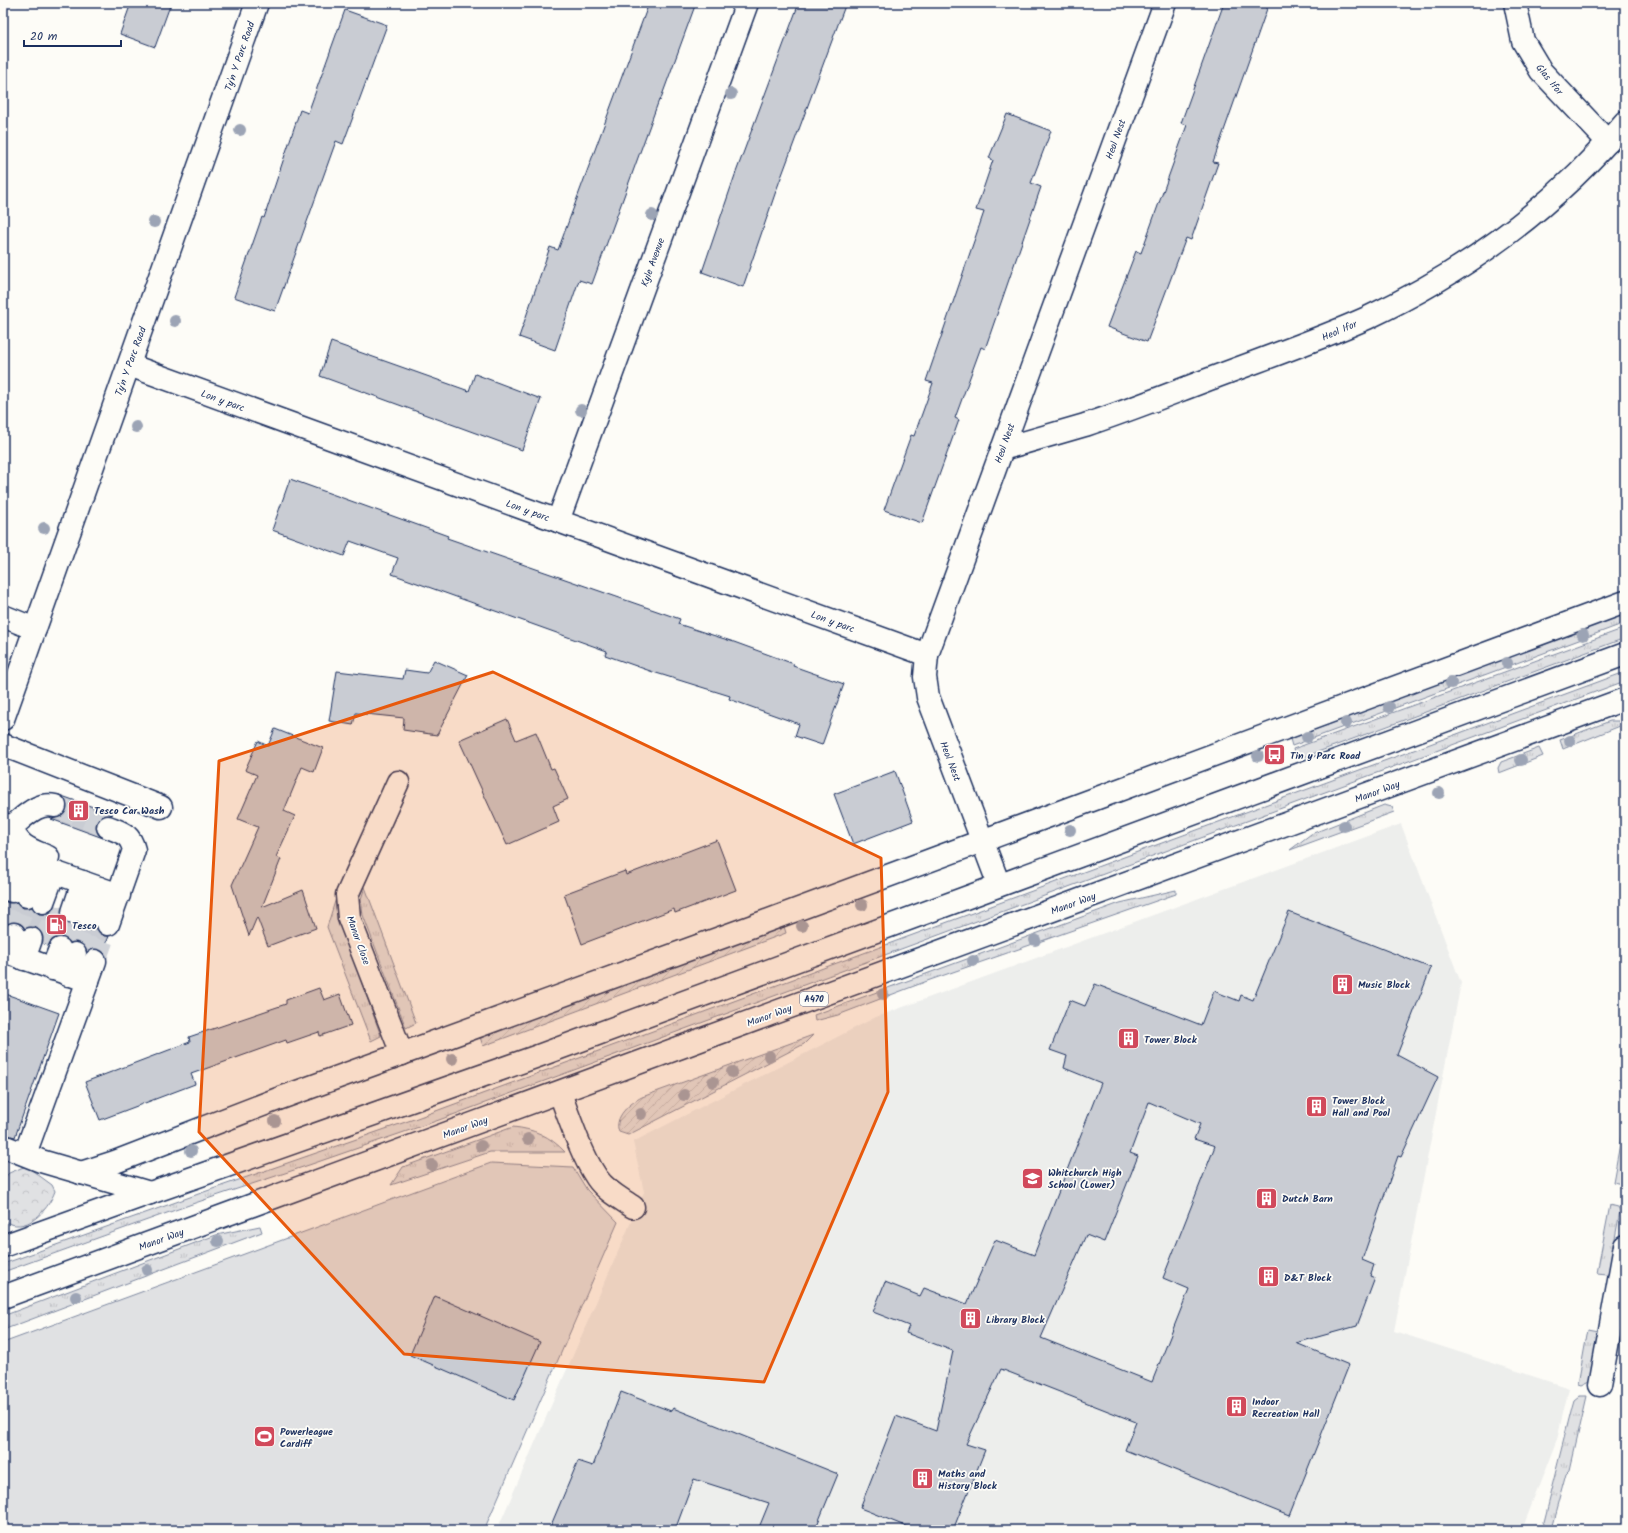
<svg xmlns="http://www.w3.org/2000/svg" width="1628" height="1533" font-family="Kalam,sans-serif">
	<style>
		.built { fill: #edeeec }
		.grass { fill: url(#grass-tufts); stroke: #7e88a0 }
		.forest { fill: url(#forest-crowns); stroke: #7e88a0 }
		.garden { fill: url(#garden-furrows); stroke: #7e88a0 }
		.pitch { fill: #e0e1e3; stroke: #7e88a0 }
		.building { fill: #c9ccd3; stroke: #1b2f5e; fill-rule: evenodd }
		.lines { fill: none; stroke-linecap: round; stroke-linejoin: round }
		.minor-tunnel { stroke: #d0d3d8; stroke-width: 22; stroke-dasharray: 22 11; stroke-linecap: butt }
		.minor-casing { stroke: #1b2f5e; stroke-width: 25 }
		.highway-casing { stroke: #1b2f5e; stroke-width: 25 }
		.minor { stroke: #fdfcf7; stroke-width: 22 }
		.highway { stroke: #fdfcf7; stroke-width: 22 }
		.tree { fill: #9ca4b5 }
		.marked { fill: #e8590c; fill-opacity: 0.2; stroke: #e8590c; stroke-width: 3; stroke-linejoin: round }
		.labels { text-anchor: middle; stroke-width: 3.5; stroke-linejoin: round; paint-order: stroke }
		.shield { fill: #fdfcf7; stroke: #5f6c8c; stroke-width: 1 }
		.shield-label { font-size: 9px; font-weight: bold; fill: #1b2f5e }
		.street-label { font-size: 10px; fill: #1b2f5e; stroke: #fdfcf7 }
		.poi-label { font-size: 10px; font-weight: bold; fill: #1b2f5e; stroke: #fdfcf7; text-anchor: start }
	</style>
	<defs>
		<pattern id="grass-tufts" width="24" height="20" patternUnits="userSpaceOnUse"><rect width="24" height="20" fill="#e0e1e3"/><path d="M3 7l-1-3M5 7V3M7 7l1-3M15 17l-1-3M17 17v-4M19 17l1-3" fill="none" stroke="#c0c1c5"/></pattern>
		<pattern id="forest-crowns" width="20" height="18" patternUnits="userSpaceOnUse"><rect width="20" height="18" fill="#e0e1e3"/><path d="M2 6a3 3 0 1 1 6 0M12 15a3 3 0 1 1 6 0" fill="none" stroke="#c0c1c5"/></pattern>
		<pattern id="garden-furrows" width="10" height="10" patternUnits="userSpaceOnUse"><rect width="10" height="10" fill="#e0e1e3"/><path d="M-1 1l2-2M0 10L10 0M9 11l2-2" fill="none" stroke="#c0c1c5"/></pattern>
	</defs>
	<rect width="100%" height="100%" fill="#fdfcf7"/>
	<filter id="ink" filterUnits="userSpaceOnUse"><feTurbulence type="fractalNoise" baseFrequency=".025" numOctaves="2"/><feDisplacementMap in="SourceGraphic" scale="8" xChannelSelector="R" yChannelSelector="G"/><feConvolveMatrix kernelMatrix="1 2 1 2 8 2 1 2 1" color-interpolation-filters="sRGB"/></filter>
	<g filter="url(#ink)">
		<path class="built" d="M1401,824L1461,983L1394,1331L1569,1388L1557,1439L1522,1530H497L644,1192L633,1142L876,1017Z"/>
		<g class="grass">
			<path d="M1625,613V623L1292,746L1290,739Z"/>
			<path d="M1625,628V638L1307,756L1295,757L1293,749Z"/>
			<path d="M1625,672V681L439,1120L309,1165L192,1204L3,1272V1264L204,1192L417,1118Z"/>
			<path d="M1610,721H1618L1625,724L1563,749L1560,740Z"/>
			<path d="M1539,748L1543,756L1499,773L1498,768L1501,762Z"/>
			<path d="M1384,805L1392,807L1394,812L1290,850L1311,834Z"/>
			<path d="M365,887L416,1023L406,1028L363,915L361,899Z"/>
			<path d="M1176,890V894L930,980L838,1015L815,1021L814,1015L1120,903Z"/>
			<path d="M336,898V908L338,917L381,1036L371,1041L327,927Z"/>
			<path d="M1625,1116V1182L1622,1184L1613,1182Z"/>
			<path d="M513,1127C534,1129 550,1136 565,1152H490L391,1185L403,1167Z"/>
			<path d="M1610,1205L1618,1207L1620,1211L1609,1271L1607,1274L1597,1273Z"/>
			<path d="M260,1226L262,1232L3,1330V1316L216,1235Z"/>
			<path d="M1588,1329L1599,1331L1589,1381L1581,1385L1578,1384Z"/>
			<path d="M1579,1396H1587L1570,1470L1566,1474L1551,1529L1545,1526L1543,1522L1572,1407L1574,1400Z"/>
		</g>
		<path class="forest" d="M26,1166L52,1185L55,1191C48,1211 25,1236 3,1220V1179L9,1173Z"/>
		<g class="garden">
			<path d="M783,923L786,933L483,1046L479,1034Z"/>
			<path d="M813,1035L804,1044L628,1135L619,1132C613,1117 630,1103 642,1097Z"/>
		</g>
		<path class="pitch" d="M491,1163L573,1167L587,1190L618,1222L484,1530H3V1343Z"/>
		<g class="building">
			<path d="M131,3H171L155,47L120,34Z"/>
			<path d="M649,3H696L660,101L659,100L592,284L579,280L555,350L519,337L550,247L558,250Z"/>
			<path d="M799,3H846L776,191L743,287L702,272L735,175Z"/>
			<path d="M1224,3H1269L1213,162L1218,163L1191,240L1186,238L1147,342L1107,327L1136,251L1141,253L1187,125L1181,123Z"/>
			<path d="M345,10L387,25L343,144L336,141L275,311L234,297L262,217L264,218L300,110L308,113Z"/>
			<path d="M1007,114L1051,131L1031,183L1041,187L985,349L981,347L955,418L959,420L922,523L884,510L911,435L914,436L933,383L926,381L984,212L976,210L993,160L989,158Z"/>
			<path d="M331,342L469,391L475,374L541,399L522,450L320,376Z"/>
			<path d="M290,479L448,536L447,538L680,619L678,624L734,642L794,664L793,666L844,684L822,745L795,736L799,724L729,699L730,696L653,672L605,655L607,651L392,574L398,558L350,541L344,556L272,530Z"/>
			<path d="M434,660L468,675L437,735L403,730L404,718L356,713L353,725L329,721L337,671L403,679L405,670L427,673Z"/>
			<path d="M507,719L516,740L536,732L551,769L554,768L568,799L553,806L559,822L507,845L459,740Z"/>
			<path d="M275,729L323,748L314,772L302,767L284,811L295,816L276,857L281,859L262,907L303,890L316,928L268,946L257,917L249,936L232,885L258,827L238,819L257,775L245,770L258,741L268,746Z"/>
			<path d="M895,771L913,821L853,844L834,794Z"/>
			<path d="M59,795L113,814L101,817L97,822L96,829L98,834L103,838L51,819L61,817L65,813L67,808L66,800Z"/>
			<path d="M717,840L736,890L675,913L674,909L582,944L564,894L625,871L626,875Z"/>
			<path d="M3,899L8,903L17,902L23,908L32,907L39,914H46L51,912L55,906L61,908V915L64,921L69,924L78,923L85,930L96,928L104,936H109L103,952L93,949L87,951L85,946L79,942L70,943L64,937H58L52,939L48,945L44,944L40,931L35,927L25,929L18,922H12L3,929Z"/>
			<path d="M1289,912L1431,968L1397,1055L1438,1077L1401,1157L1398,1156L1362,1260L1374,1265L1370,1276L1375,1278L1357,1326L1296,1343L1349,1365L1289,1516L1125,1450L1136,1422L1001,1369L966,1444L985,1450L953,1530H915L860,1508L896,1416L936,1431L953,1351L906,1333L909,1326L873,1312L885,1282L920,1296L924,1288L967,1304L995,1240L1034,1255L1101,1083L1064,1068L1067,1056L1050,1050L1070,1000L1085,1006L1095,984L1201,1025L1214,991L1239,1001L1241,995L1253,1000ZM1149,1102L1200,1124L1194,1139L1215,1146L1163,1278L1189,1289L1152,1382L1041,1338L1086,1235L1104,1242L1138,1156L1130,1153Z"/>
			<path d="M319,988L324,1000L340,994L351,1025L320,1036L319,1032L287,1043L286,1040L191,1074L195,1084L100,1120L85,1082L190,1042L189,1037L286,1004V1000Z"/>
			<path d="M3,993L59,1013L15,1137L3,1134Z"/>
			<path d="M435,1296L540,1342L514,1400L410,1355Z"/>
			<path d="M621,1392L671,1411L673,1408L838,1474L815,1530H758L769,1503L694,1479L675,1530H549L578,1461L593,1466Z"/>
		</g>
		<g class="lines">
			<g class="minor-tunnel">
				<path d="M55,806L108,827"/>
				<path d="M14,934L27,896"/>
				<path d="M44,944L58,906"/>
				<path d="M60,949L73,912"/>
				<path d="M75,954L89,918"/>
				<path d="M95,961L108,924"/>
			</g>
			<defs>
				<g id="minor">
					<path d="M1515,3L1523,41L1541,71L1608,142"/>
					<path d="M129,365L927,655"/>
					<path d="M1002,449C1029,441 1057,433 1085,425C1131,410 1177,391 1223,374C1271,356 1320,339 1367,318C1467,271 1555,206 1625,122"/>
					<path d="M558,521L747,3"/>
					<path d="M3,616L35,629"/>
					<path d="M3,719L257,3"/>
					<path d="M3,745L161,807"/>
					<path d="M398,782L347,895L349,918L402,1054"/>
					<path d="M3,824L11,827C19,847 29,849 48,857"/>
					<path d="M11,827C25,817 36,802 55,806"/>
					<path d="M3,869L8,856L119,895"/>
					<path d="M999,885L928,697L925,677L927,655L1165,3"/>
					<path d="M12,891L23,861"/>
					<path d="M27,896L38,866"/>
					<path d="M43,902L54,872"/>
					<path d="M73,912L83,882"/>
					<path d="M89,918L99,888"/>
					<path d="M108,924L134,850C130,834 123,833 108,827"/>
					<path d="M3,951L88,981"/>
					<path d="M7,953L14,934"/>
					<path d="M24,959L31,939"/>
					<path d="M52,969L60,949"/>
					<path d="M68,975L75,954"/>
					<path d="M560,1093C569,1118 582,1156 597,1178C606,1191 620,1198 633,1207"/>
					<path d="M3,1146L41,1161L150,1193"/>
					<path d="M25,1154L95,961"/>
					<path d="M81,1173L115,1162L278,1099L761,923L1625,602"/>
					<path d="M1600,1385L1625,1246"/>
				</g>
				<g id="highway">
					<path d="M3,1246L150,1193L538,1056L1625,654"/>
					<path d="M3,1297L1625,699"/>
				</g>
			</defs>
			<use href="#minor" class="minor-casing"/>
			<use href="#highway" class="highway-casing"/>
			<use href="#minor" class="minor"/>
			<use href="#highway" class="highway"/>
		</g>
		<g class="tree">
			<circle cx="731" cy="94" r="6"/>
			<circle cx="240" cy="130" r="6"/>
			<circle cx="652" cy="215" r="6"/>
			<circle cx="154" cy="222" r="6"/>
			<circle cx="175" cy="321" r="6"/>
			<circle cx="581" cy="410" r="6"/>
			<circle cx="136" cy="427" r="6"/>
			<circle cx="44" cy="528" r="6"/>
			<circle cx="1583" cy="635" r="6"/>
			<circle cx="1507" cy="663" r="6"/>
			<circle cx="1451" cy="683" r="6"/>
			<circle cx="1389" cy="707" r="6"/>
			<circle cx="1346" cy="723" r="6"/>
			<circle cx="1307" cy="737" r="6"/>
			<circle cx="1570" cy="741" r="6"/>
			<circle cx="1258" cy="756" r="6"/>
			<circle cx="1521" cy="760" r="6"/>
			<circle cx="1439" cy="793" r="6"/>
			<circle cx="1344" cy="826" r="6"/>
			<circle cx="1070" cy="830" r="6"/>
			<circle cx="862" cy="905" r="6"/>
			<circle cx="802" cy="926" r="6"/>
			<circle cx="1035" cy="940" r="6"/>
			<circle cx="973" cy="961" r="6"/>
			<circle cx="883" cy="994" r="6"/>
			<circle cx="769" cy="1056" r="6"/>
			<circle cx="452" cy="1059" r="6"/>
			<circle cx="732" cy="1072" r="6"/>
			<circle cx="713" cy="1082" r="6"/>
			<circle cx="684" cy="1095" r="6"/>
			<circle cx="641" cy="1114" r="6"/>
			<circle cx="275" cy="1121" r="6"/>
			<circle cx="528" cy="1139" r="6"/>
			<circle cx="481" cy="1146" r="6"/>
			<circle cx="191" cy="1151" r="6"/>
			<circle cx="432" cy="1165" r="6"/>
			<circle cx="218" cy="1241" r="6"/>
			<circle cx="147" cy="1270" r="6"/>
			<circle cx="76" cy="1297" r="6"/>
		</g>
	</g>
	<path class="marked" d="M493,672L881,858L888,1092L764,1382L404,1354L199,1132L219,761Z"/>
	<defs>
		<symbol id="bus-square" viewBox="-11 -11 22 22"><rect x="-9" y="-9" width="18" height="18" rx="4" fill="#d1495b" stroke="#fdfcf7"/><path d="M-5-6H5V4H4V6H2V4H-2V6H-4V4H-5ZM-3.5-4V0h7V-4ZM-3.5 1.2v1.5H-2V1.2ZM2 1.2v1.5H3.5V1.2Z" fill="#fff"/></symbol>
		<symbol id="building-square" viewBox="-11 -11 22 22"><rect x="-9" y="-9" width="18" height="18" rx="4" fill="#d1495b" stroke="#fdfcf7"/><path d="M-4-6H4V6H1V3H-1V6H-4ZM-2.5-4.3h1.7v1.8h-1.7ZM.8-4.3h1.7v1.8H.8ZM-2.5-1h1.7V.8h-1.7ZM.8-1h1.7V.8H.8Z" fill="#fff"/></symbol>
		<symbol id="fuel-square" viewBox="-11 -11 22 22"><rect x="-9" y="-9" width="18" height="18" rx="4" fill="#d1495b" stroke="#fdfcf7"/><path d="M-5.5-6h7V0h2V4h1.3V-2.5L3-4.5l.8-.8L6-3V5H2.5V1h-1V6h-7ZM-4.2-4.7v3.2H.2V-4.7Z" fill="#fff"/></symbol>
		<symbol id="school-square" viewBox="-11 -11 22 22"><rect x="-9" y="-9" width="18" height="18" rx="4" fill="#d1495b" stroke="#fdfcf7"/><path d="M0-5L7-2L0 1L-7-2ZM-4 1L0 2.5L4 1V4Q0 6-4 4Z" fill="#fff"/></symbol>
		<symbol id="stadium-square" viewBox="-11 -11 22 22"><rect x="-9" y="-9" width="18" height="18" rx="4" fill="#d1495b" stroke="#fdfcf7"/><path d="M0-5a6.5 5 0 1 0 0 10a6.5 5 0 1 0 0-10ZM-3.5-1.8h7v3.6h-7Z" fill="#fff"/></symbol>
	</defs>
	<g fill-rule="evenodd">
		<use href="#bus-square" x="1262" y="742" width="25" height="25"/>
		<use href="#building-square" x="66" y="798" width="25" height="25"/>
		<use href="#fuel-square" x="44" y="912" width="25" height="25"/>
		<use href="#building-square" x="1330" y="972" width="25" height="25"/>
		<use href="#building-square" x="1116" y="1026" width="25" height="25"/>
		<use href="#building-square" x="1304" y="1094" width="25" height="25"/>
		<use href="#school-square" x="1020" y="1166" width="25" height="25"/>
		<use href="#building-square" x="1254" y="1186" width="25" height="25"/>
		<use href="#building-square" x="1256" y="1264" width="25" height="25"/>
		<use href="#building-square" x="958" y="1306" width="25" height="25"/>
		<use href="#building-square" x="1224" y="1394" width="25" height="25"/>
		<use href="#stadium-square" x="252" y="1424" width="25" height="25"/>
		<use href="#building-square" x="910" y="1466" width="25" height="25"/>
	</g>
	<g class="labels">
		<rect class="shield" x="800" y="992" width="28" height="14" rx="3"/>
		<g class="shield-label">
			<text x="814" y="1002">A470</text>
		</g>
		<g class="street-label">
			<text transform="translate(239 56) rotate(-71)" y="4">Ty'n Y Parc Road</text>
			<text transform="translate(1550 79) rotate(51)" y="4">Glas Ifor</text>
			<text transform="translate(1115 139) rotate(-70)" y="4">Heol Nest</text>
			<text transform="translate(652 262) rotate(-70)" y="4">Kyle Avenue</text>
			<text transform="translate(1339 330) rotate(-23)" y="4">Heol Ifor</text>
			<text transform="translate(130 361) rotate(-70)" y="4">Ty'n Y Parc Road</text>
			<text transform="translate(223 400) rotate(20)" y="4">Lon y parc</text>
			<text transform="translate(1004 443) rotate(-70)" y="4">Heol Nest</text>
			<text transform="translate(528 510) rotate(20)" y="4">Lon y parc</text>
			<text transform="translate(833 621) rotate(20)" y="4">Lon y parc</text>
			<text transform="translate(951 761) rotate(69)" y="4">Heol Nest</text>
			<text transform="translate(1377 791) rotate(-20)" y="4">Manor Way</text>
			<text transform="translate(1073 903) rotate(-20)" y="4">Manor Way</text>
			<text transform="translate(359 940) rotate(70)" y="4">Manor Close</text>
			<text transform="translate(769 1015) rotate(-20)" y="4">Manor Way</text>
			<text transform="translate(465 1127) rotate(-20)" y="4">Manor Way</text>
			<text transform="translate(161 1239) rotate(-20)" y="4">Manor Way</text>
		</g>
		<g class="poi-label">
			<text x="1290" y="759">Tin y Parc Road</text>
			<text x="94" y="814">Tesco Car Wash</text>
			<text x="72" y="929">Tesco</text>
			<text x="1358" y="988">Music Block</text>
			<text x="1144" y="1043">Tower Block</text>
			<text x="1332" y="1104">Tower Block<tspan x="1332" dy="12">Hall and Pool</tspan></text>
			<text x="1048" y="1176">Whitchurch High<tspan x="1048" dy="12">School (Lower)</tspan></text>
			<text x="1282" y="1202">Dutch Barn</text>
			<text x="1284" y="1281">D&amp;T Block</text>
			<text x="986" y="1323">Library Block</text>
			<text x="1252" y="1405">Indoor<tspan x="1252" dy="12">Recreation Hall</tspan></text>
			<text x="280" y="1435">Powerleague<tspan x="280" dy="12">Cardiff</tspan></text>
			<text x="938" y="1477">Maths and<tspan x="938" dy="12">History Block</tspan></text>
		</g>
	</g>
	<rect width="1628" height="1533" fill="none" stroke="#fdfcf7" stroke-width="16"/>
	<rect x="8" y="8" width="1612" height="1517" fill="none" stroke="#1b2f5e" stroke-width="1.5" filter="url(#ink)"/>
	<path d="M24 40v6h97v-6" fill="none" stroke="#1b2f5e" stroke-width="2"/>
	<text x="30" y="40" font-size="12" fill="#1b2f5e" stroke="#fdfcf7" stroke-width="3" paint-order="stroke">20 m</text>
</svg>
